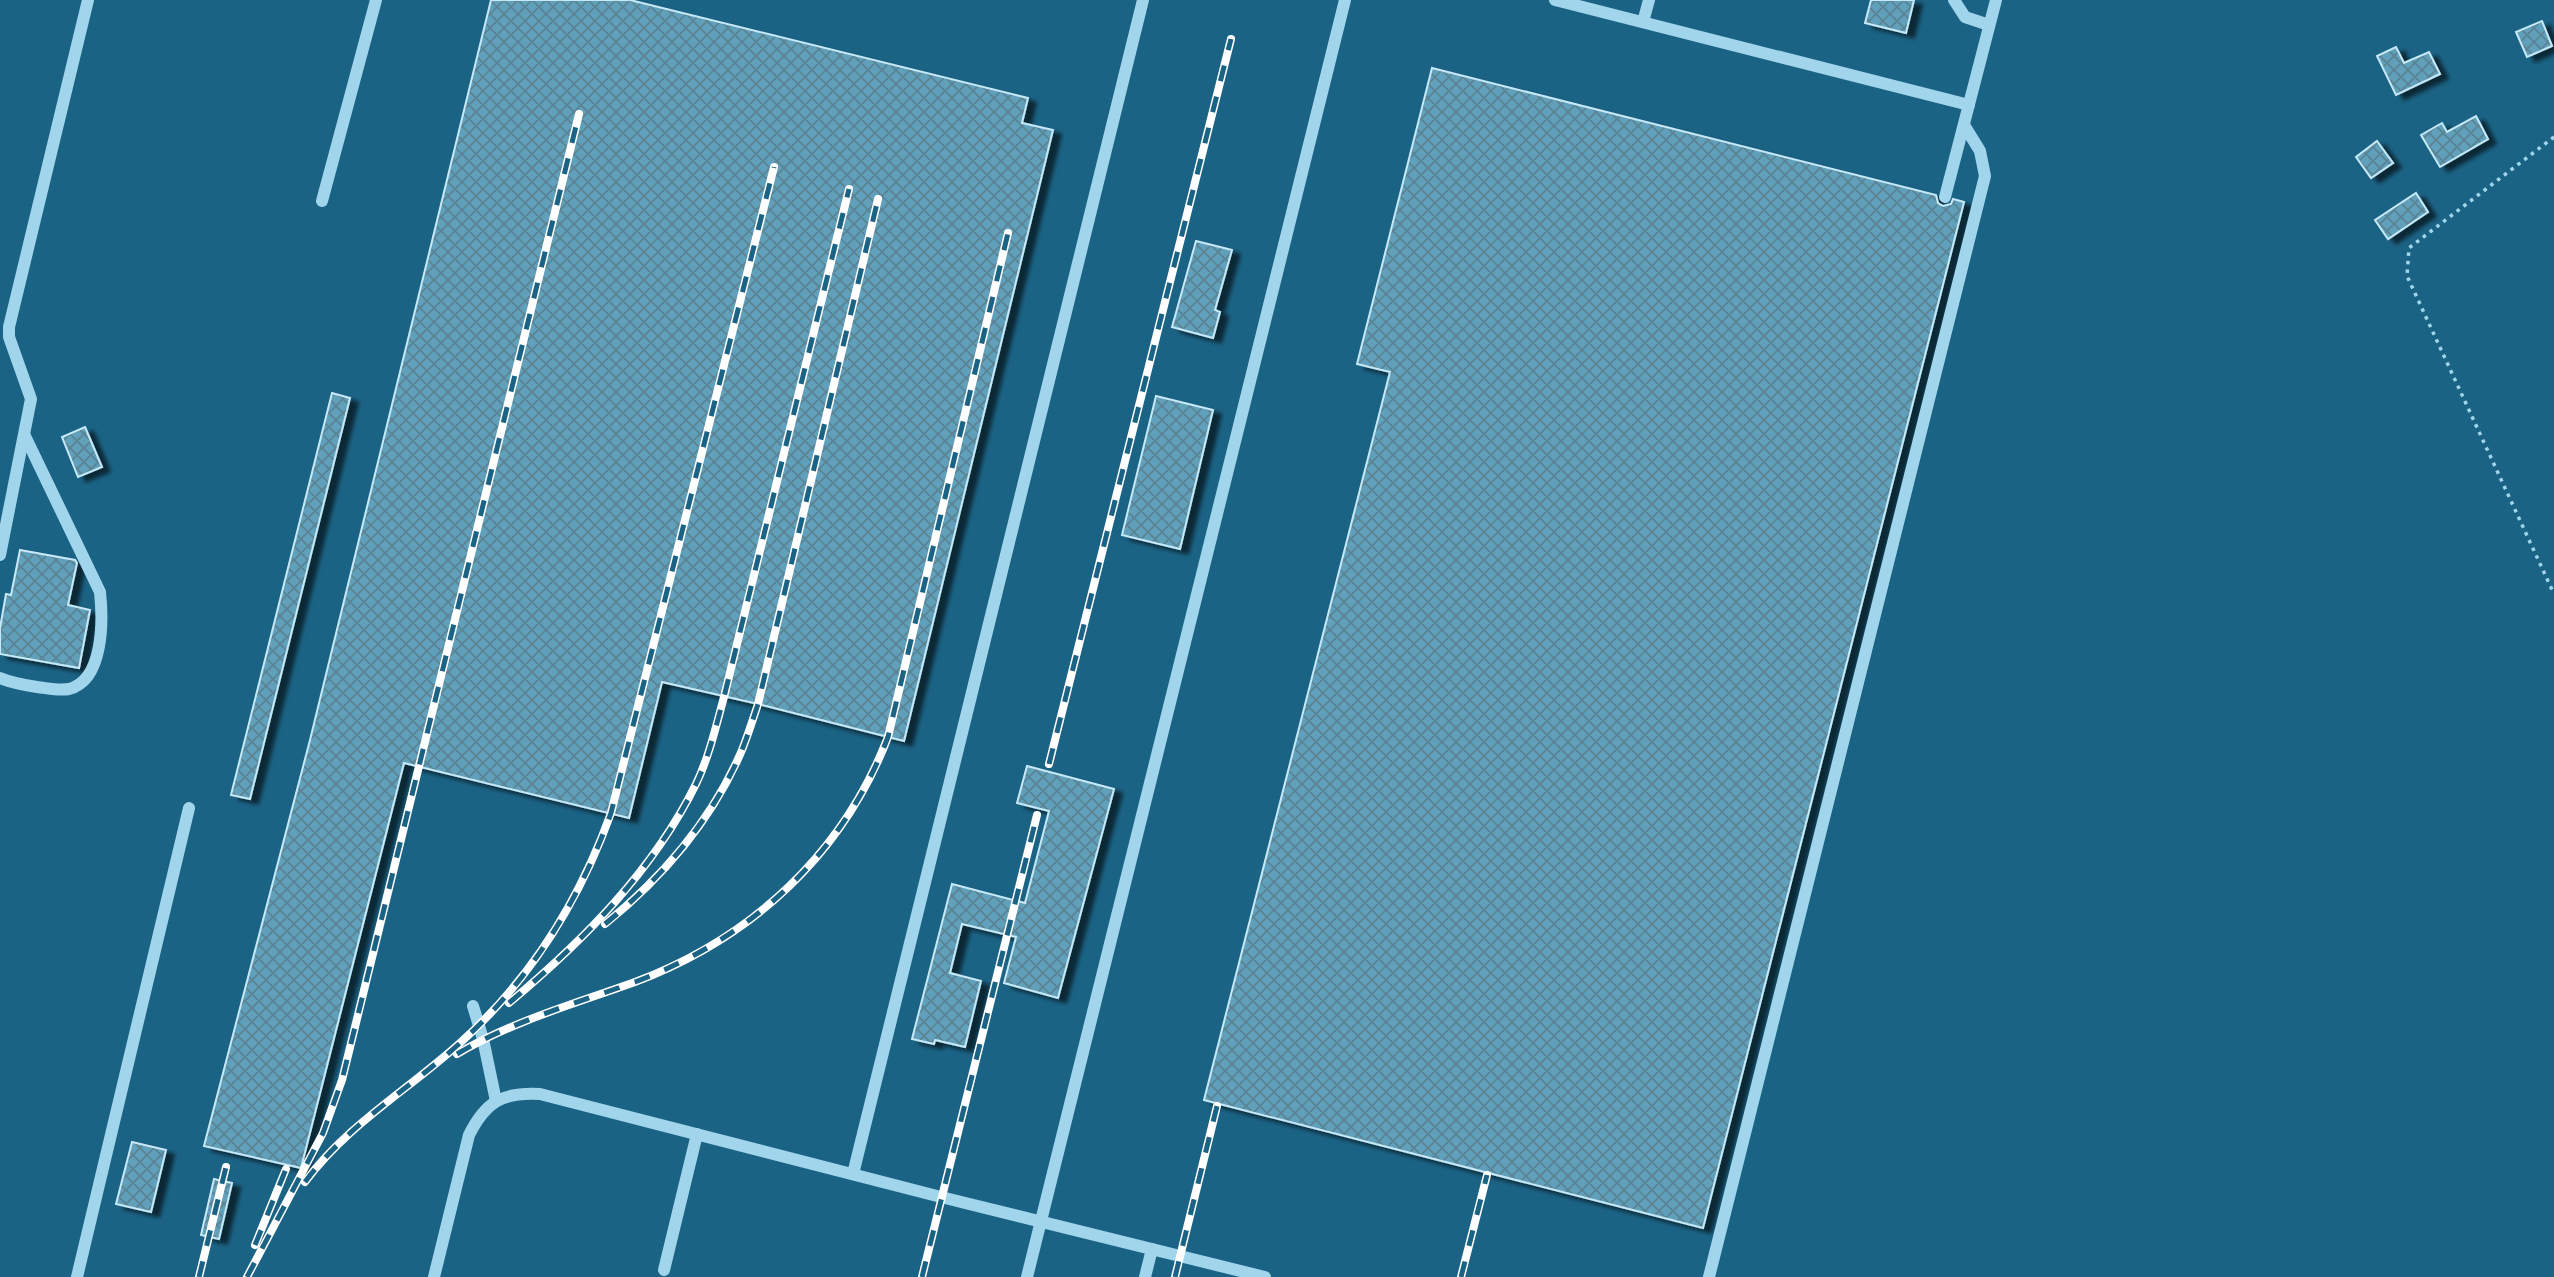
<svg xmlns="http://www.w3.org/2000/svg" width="2554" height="1277" font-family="'IBM Plex Sans',sans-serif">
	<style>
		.building { fill: url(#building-cross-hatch); stroke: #c6e9f8; stroke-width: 2; filter: url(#shadow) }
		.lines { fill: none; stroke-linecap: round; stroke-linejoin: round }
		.path { stroke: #a1d5eb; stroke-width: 3.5; stroke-dasharray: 3.5 5; stroke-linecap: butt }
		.minor { stroke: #a1d5eb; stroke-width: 12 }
		.rail-casing { stroke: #fff; stroke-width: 8 }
		.rail { stroke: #1b6385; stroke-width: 5; stroke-dasharray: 16; stroke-linecap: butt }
	</style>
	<defs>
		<pattern id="building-cross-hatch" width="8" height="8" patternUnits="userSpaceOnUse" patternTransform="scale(1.75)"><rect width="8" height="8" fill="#61a0bb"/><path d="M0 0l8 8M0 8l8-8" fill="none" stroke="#5a8394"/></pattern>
		<filter id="shadow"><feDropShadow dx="8" dy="4.5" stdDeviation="2" flood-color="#0009"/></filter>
	</defs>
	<rect width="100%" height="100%" fill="#1b6385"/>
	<g class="building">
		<path d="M491,0H630L1028,98L1022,123L1053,130L904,741L758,704L662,682L629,818L404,763L301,1168L204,1146L310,740Z"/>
		<path d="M1871,0H1914L1906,33L1865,23Z"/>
		<path d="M2542,21L2552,46L2527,57L2516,32Z"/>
		<path d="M2396,47L2404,63L2429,52L2440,74L2396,95L2377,56Z"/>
		<path d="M1432,68L1936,195L1938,203L1943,206L1951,204L1953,199L1964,202L1703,1228L1204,1100L1390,372L1357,364Z"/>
		<path d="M2476,116L2488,139L2440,167L2421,135L2442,123L2447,132Z"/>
		<path d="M2377,141L2393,163L2371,178L2356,157Z"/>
		<path d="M2416,193L2428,212L2388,239L2375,220Z"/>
		<path d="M1196,241L1232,250L1215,310L1220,312L1213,338L1172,327Z"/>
		<path d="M332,393L350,398L250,799L231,795Z"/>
		<path d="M1156,396L1213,410L1180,549L1122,535Z"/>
		<path d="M85,427L102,467L78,477L62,437Z"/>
		<path d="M20,550L75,560L77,563L68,605L90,610L79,668L0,654V628L6,594L11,595Z"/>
		<path d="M1027,766L1114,789L1058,998L1004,983L1016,937L962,924L950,973L981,981L965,1047L935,1040L934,1044L912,1039L952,884L1025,903L1049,811L1017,803Z"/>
		<path d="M132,1142L166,1150L151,1212L116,1204Z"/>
		<path d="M214,1179L232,1183L219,1239L201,1235Z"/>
	</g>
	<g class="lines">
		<path class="path" d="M2554,137L2409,248L2407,276L2554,594"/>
		<g class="minor">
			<path d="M1555,0L1969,105"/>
			<path d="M1954,0L1965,17L1989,25"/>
			<path d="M1643,22L1649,0"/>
			<path d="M1945,197L1996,0"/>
			<path d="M322,201L376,0"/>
			<path d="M0,555L31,399L9,337V327L88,0"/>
			<path d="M0,678C12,683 24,685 37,687C47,688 59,691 69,689C104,680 103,620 100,592L25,436"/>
			<path d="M473,1006L483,1039L496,1101"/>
			<path d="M853,1174L1143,0"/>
			<path d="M664,1270L697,1134"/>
			<path d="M77,1277L189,808"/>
			<path d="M434,1277L469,1135C486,1101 503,1092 540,1094L941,1197L1265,1277"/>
			<path d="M1027,1277L1345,0"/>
			<path d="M1145,1277L1152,1249"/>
			<path d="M1709,1277L1985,176L1980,151L1964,125"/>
		</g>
		<defs>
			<g id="rail">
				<path d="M1049,764L1231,39"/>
				<path d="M605,924C663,877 713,818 742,750C748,735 753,719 758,704L878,199"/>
				<path d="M509,1003C583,941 653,871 696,784C709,757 716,726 724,697L849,189"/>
				<path d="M457,1054C513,1021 574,1004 635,982C752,938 843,854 888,737L1008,233"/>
				<path d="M305,1182C347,1125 408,1090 460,1043C530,980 579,902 611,813L774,167"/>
				<path d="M255,1245L286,1169"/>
				<path d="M199,1277L226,1167"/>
				<path d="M247,1277L323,1133L342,1080L579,114"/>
				<path d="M922,1277L1037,815"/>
				<path d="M1175,1277L1217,1106"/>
				<path d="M1461,1277L1487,1175"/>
			</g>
		</defs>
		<use href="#rail" class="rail-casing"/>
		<use href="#rail" class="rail"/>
	</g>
</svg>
